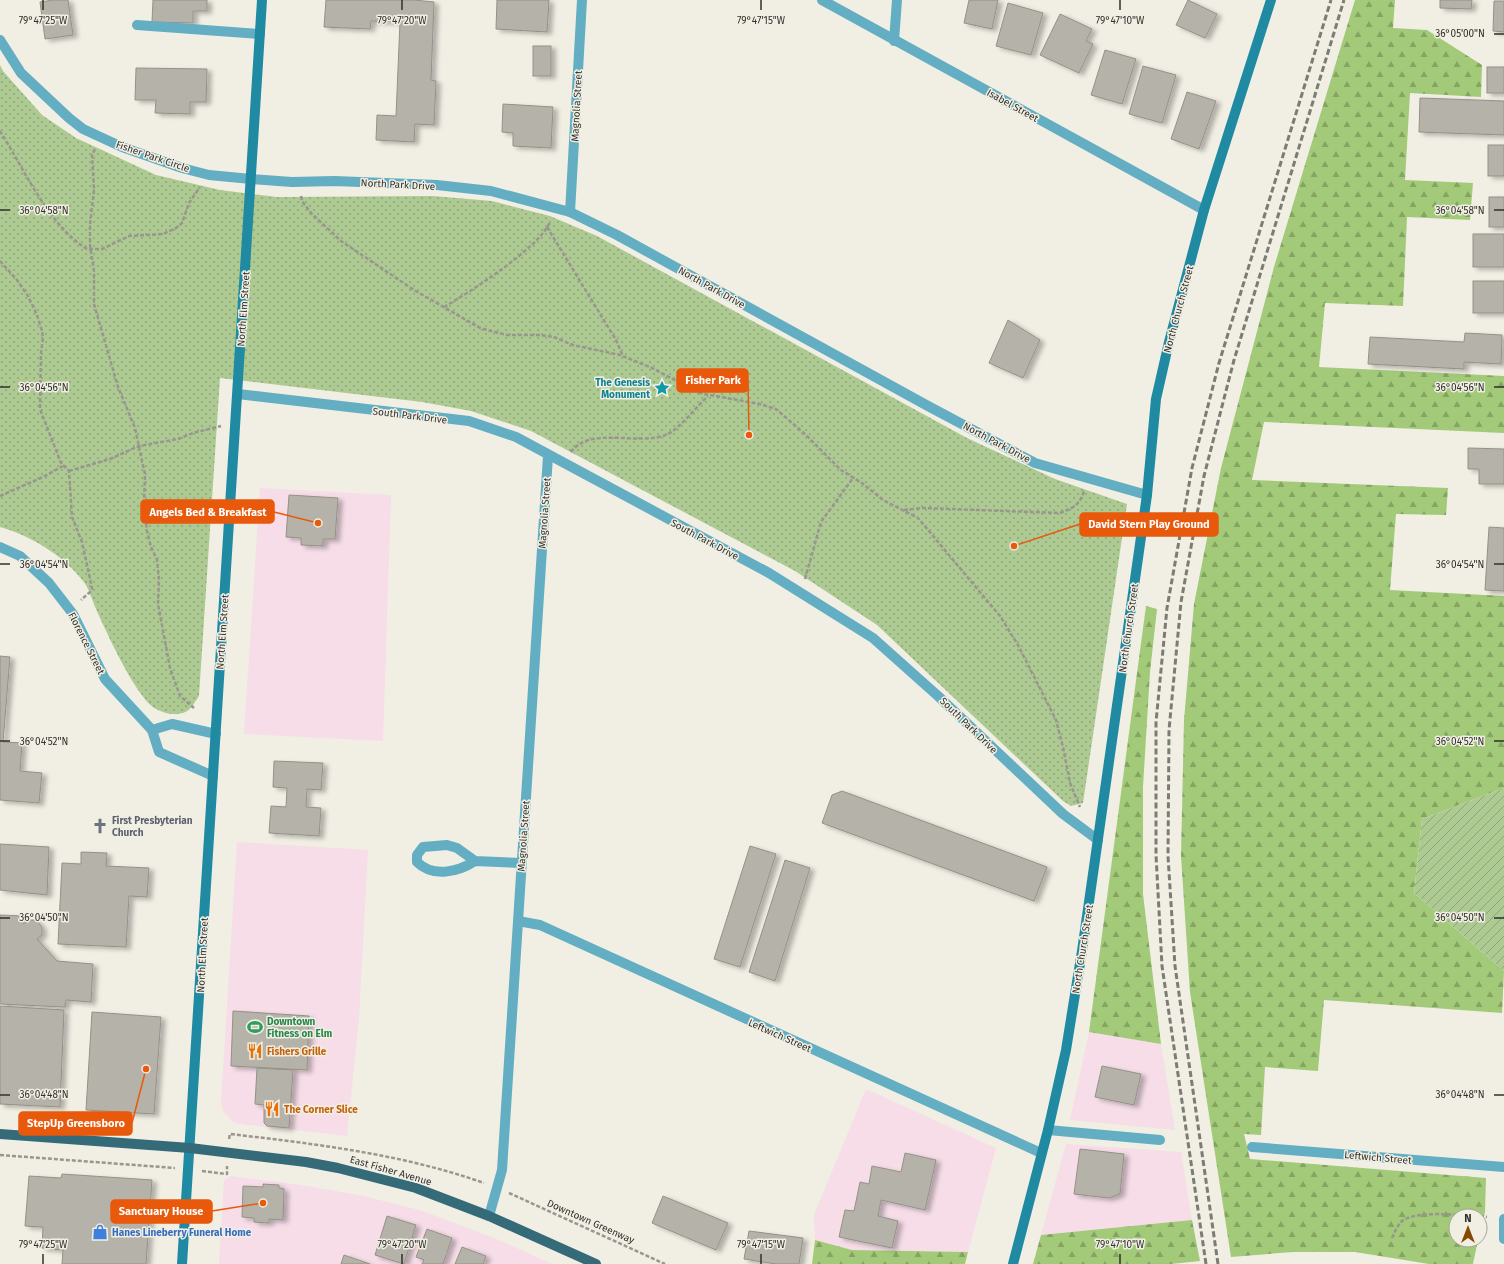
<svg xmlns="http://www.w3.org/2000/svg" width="1504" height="1264" font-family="'Fira Sans',sans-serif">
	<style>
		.commercial { fill: #f6dde7 }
		.forest { fill: url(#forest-firs) }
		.park { fill: url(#park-dots) }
		.garden { fill: url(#garden-furrows) }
		.building { fill: #b5b3a9; stroke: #949187; filter: url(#shadow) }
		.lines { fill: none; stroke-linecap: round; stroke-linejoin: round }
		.path { stroke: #98968e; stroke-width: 2.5; stroke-dasharray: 4 2; stroke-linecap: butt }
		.lane { stroke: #63aec2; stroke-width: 10 }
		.street { stroke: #63aec2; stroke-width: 10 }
		.secondary { stroke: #1f8aa2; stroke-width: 10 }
		.primary { stroke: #356a78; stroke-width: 10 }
		.rail { stroke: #7c7b74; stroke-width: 3; stroke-dasharray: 6 3; stroke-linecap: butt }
		.ticks { fill: none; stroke: #31302c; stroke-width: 1.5 }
		.labels { text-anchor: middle; stroke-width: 3; stroke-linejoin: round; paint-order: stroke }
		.street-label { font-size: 10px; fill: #31302c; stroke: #f1efe4 }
		.culture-label { font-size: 10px; font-weight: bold; fill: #0d838f; stroke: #f1efe4; text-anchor: end }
		.worship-label { font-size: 10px; font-weight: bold; fill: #5b616d; stroke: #f1efe4; text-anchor: start }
		.leisure-label { font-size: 10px; font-weight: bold; fill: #27864d; stroke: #f1efe4; text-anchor: start }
		.food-label { font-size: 10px; font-weight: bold; fill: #c56008; stroke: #f1efe4; text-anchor: start }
		.shop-label { font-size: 10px; font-weight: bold; fill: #366cbe; stroke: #f1efe4; text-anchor: start }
		.ticks-label { font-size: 10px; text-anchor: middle; fill: #31302c; stroke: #f1efe4; stroke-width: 3; stroke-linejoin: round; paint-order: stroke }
		.leader { fill: none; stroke: #e8590c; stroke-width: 1.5 }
		.callout-dot { fill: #e8590c; stroke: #f1efe4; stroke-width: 1.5 }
		.callout { fill: #e8590c; stroke: #e8590c; stroke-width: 1.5 }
		.callout-label { font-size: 11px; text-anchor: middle; font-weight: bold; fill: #fff }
	</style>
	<defs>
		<pattern id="forest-firs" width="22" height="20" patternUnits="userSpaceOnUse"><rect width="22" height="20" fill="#a2ca78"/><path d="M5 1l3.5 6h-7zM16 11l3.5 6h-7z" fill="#85a463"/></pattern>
		<pattern id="park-dots" width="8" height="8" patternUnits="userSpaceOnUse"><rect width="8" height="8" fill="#aeca93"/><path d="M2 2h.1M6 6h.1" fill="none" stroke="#8ea478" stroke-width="1.8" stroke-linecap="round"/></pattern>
		<pattern id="garden-furrows" width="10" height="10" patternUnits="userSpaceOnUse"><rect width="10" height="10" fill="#aeca93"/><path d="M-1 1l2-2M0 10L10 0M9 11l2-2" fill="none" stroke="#8ea478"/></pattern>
		<filter id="shadow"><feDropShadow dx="4.5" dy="2.5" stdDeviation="2" flood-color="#0004"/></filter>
	</defs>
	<rect width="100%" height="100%" fill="#f1efe4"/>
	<g class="commercial">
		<path d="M260,488L391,495L383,741L244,734Z"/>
		<path d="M237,842L368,850L359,1018L347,1136L241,1124L233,1122L223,1111L221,1103Z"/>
		<path d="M1089,1032L1161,1044L1175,1130L1070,1120Z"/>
		<path d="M866,1089L996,1148L968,1252L852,1250L815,1240L814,1215Z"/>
		<path d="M1066,1144L1181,1152L1192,1220L1041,1235Z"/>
		<path d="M231,1176L301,1185L364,1196L423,1211L499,1240L552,1264H219L224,1180Z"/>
	</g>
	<g class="forest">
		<path d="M1355,0H1395L1393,28L1427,30L1482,65L1481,97L1410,93L1405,180L1473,183L1470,220L1407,217L1403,306L1325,303L1319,367L1504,376V433L1264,422L1252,480L1448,488L1446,515L1396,514L1390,590L1504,596V788L1422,819L1414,893L1504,971L1502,1013L1324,1000L1318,1071L1265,1067L1261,1135L1244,1134L1250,1159L1486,1178L1485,1212L1480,1233V1216H1456V1240H1478L1473,1264H1429L1355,1252H1293L1231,1257L1190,992L1181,856L1184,720L1194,604L1221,468L1274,267Z"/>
		<path d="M1146,606L1157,609L1150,672L1143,787V894L1161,1044L1089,1032Z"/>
		<path d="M1192,1220L1200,1261L1171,1264H1033L1041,1235Z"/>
		<path d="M815,1240L852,1250L968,1252L965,1264H812Z"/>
	</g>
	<path class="park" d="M0,65L3,71L42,115L76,138L156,175L220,190L277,197L433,196L492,201L550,216L597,236L967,438L1055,479L1127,504L1083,803L1071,806L1063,801L877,625L795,571L531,431L471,411L422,402L220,378L199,696C191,708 189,714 174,714C168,714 162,712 156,709C136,698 106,631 96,609C92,600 89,588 83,581C63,555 31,536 0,527Z"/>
	<path class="garden" d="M1504,788V971L1414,893L1422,819Z"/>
	<g class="building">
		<path d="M53,0H68L73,35L45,39L40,2Z"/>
		<path d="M153,0H207V11H193V23L152,22Z"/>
		<path d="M326,0H414L434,2L431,80L436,81L434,125L415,124L414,142L376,140L377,115L396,116L400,22L371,21L370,29L324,27Z"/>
		<path d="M497,0H549L547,32L496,29Z"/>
		<path d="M969,0H998L992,29L964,23Z"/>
		<path d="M1188,0L1217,14L1205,38L1176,25Z"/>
		<path d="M1440,0H1472L1471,9L1440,8Z"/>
		<path d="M1494,1H1504V32L1493,31Z"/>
		<path d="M1008,3L1043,13L1031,55L996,46Z"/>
		<path d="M1060,14L1092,29L1086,41L1093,44L1079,73L1040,55Z"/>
		<rect x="533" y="46" width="18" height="30"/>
		<path d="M1105,50L1136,59L1122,104L1091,95Z"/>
		<path d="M1143,66L1176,75L1162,123L1129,114Z"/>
		<rect x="1487" y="67" width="17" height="26"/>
		<path d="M136,68L207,69L206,102H190V114L155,113L156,100H135Z"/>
		<path d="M1187,92L1216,101L1199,149L1171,139Z"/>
		<path d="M1420,98L1504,101V135L1419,132Z"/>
		<path d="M503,104L553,107L551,148L513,146V133L502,132Z"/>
		<rect x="1488" y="145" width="16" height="31"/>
		<rect x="1489" y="197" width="15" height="30"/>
		<rect x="1473" y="234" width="31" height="33"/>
		<rect x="1473" y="281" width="31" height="32"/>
		<path d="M1008,320L1040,340L1023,378L989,363Z"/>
		<path d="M1465,333L1502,335L1501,364L1464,362V369L1368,364L1370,337L1464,342Z"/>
		<path d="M1468,448L1504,449V484H1479V469H1468Z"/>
		<path d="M289,495L338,498L335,539H323V546L301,545V538L286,537Z"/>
		<path d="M1489,527L1504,528V591L1485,590Z"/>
		<path d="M0,656L10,657L3,742L22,743L20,771L42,773L39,803L0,800Z"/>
		<path d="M274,761L323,763L321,790L307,789L306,807L321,808L319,836L269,833L271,806L286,807L287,788L273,787Z"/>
		<path d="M842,791L1047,867L1034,901L822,823L832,795Z"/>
		<path d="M0,844L49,847L47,895L0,890Z"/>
		<path d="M750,846L776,854L740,967L714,959Z"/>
		<path d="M81,852L107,853L106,866L149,868L147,897L129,896L126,947L58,944L62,863L81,864Z"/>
		<path d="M785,860L810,868L775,981L749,972Z"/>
		<path d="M0,915L22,916L21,922L24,924L28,920H36L42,927V935L37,939L57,961L93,964L91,1002L66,1000L65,1007L0,1004Z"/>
		<path d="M0,1006L64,1010L60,1107L0,1104Z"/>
		<path d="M233,1011L309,1016L307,1070L231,1066Z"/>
		<path d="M92,1012L161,1017L154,1114L86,1110Z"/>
		<path d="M1102,1066L1141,1074L1134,1105L1095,1097Z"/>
		<path d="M257,1068L293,1070L289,1128L267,1126L264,1123V1105L255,1104Z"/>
		<path d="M1080,1149L1124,1154L1120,1194L1109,1198L1074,1194Z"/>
		<path d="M905,1153L936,1160L925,1210L881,1200L878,1216L898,1221L892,1248L839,1237L845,1210L854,1211L860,1182L869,1184L872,1166L901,1172Z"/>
		<path d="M62,1174L152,1180L146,1264H62L63,1250L42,1248L43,1227L25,1226L29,1176L61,1178Z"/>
		<path d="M263,1184L279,1185V1188L284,1189L283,1220L269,1219V1223L254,1222V1218L242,1217L243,1186L263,1187Z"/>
		<path d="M663,1196L728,1223L716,1250L652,1223Z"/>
		<path d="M387,1216L416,1225L404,1264L375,1255Z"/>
		<path d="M427,1229L452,1238L443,1264H422L424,1260L416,1257Z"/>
		<path d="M749,1231L803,1238L799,1264H776L744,1259Z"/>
		<path d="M462,1247L486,1256L483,1264H455Z"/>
		<path d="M344,1255L370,1264H341Z"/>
	</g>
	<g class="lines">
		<g class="path">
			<path d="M0,131C24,169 49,226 87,249H102L129,236L163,234L176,228L182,223L189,203L200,187"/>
			<path d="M95,149L92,155L94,190L90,225V245L94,271V304L118,387L135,428L142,461L145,474L144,505L147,531L151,547L157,560L159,580L158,604L170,668L180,696L194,708"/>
			<path d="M301,196L302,201L311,213L341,241L414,290L480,328L507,335H540L554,337L573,345L620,355L652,368L699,393L760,404L776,409L806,435L841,470L862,483L883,500L918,518L1000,616L1018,645L1056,720L1063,747L1070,783L1080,807"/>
			<path d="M547,227L616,340L623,356"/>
			<path d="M0,261L17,280L28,296L37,315L42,331L43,338L41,353L40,409L61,463L69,471L72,517L82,542L92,588L91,591L81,600"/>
			<path d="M444,307C470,292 539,248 550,222"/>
			<path d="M571,452C590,425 641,447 668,434C680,428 697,406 708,396"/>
			<path d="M69,471L110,459L139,446L178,439L193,433L221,426"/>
			<path d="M0,496L43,477L63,466"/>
			<path d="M904,510L923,508L1060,513C1073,508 1080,505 1084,491"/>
			<path d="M805,579L821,522L853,478"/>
			<path d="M229,1139L230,1134C316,1144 402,1154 484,1183"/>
			<path d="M0,1155L175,1168"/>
			<path d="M202,1171L227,1174V1166"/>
			<path d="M509,1193L665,1264"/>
			<path d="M1480,1216L1487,1217"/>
			<path d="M1392,1238C1395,1232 1397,1226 1401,1222C1413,1210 1458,1215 1475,1216"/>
		</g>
		<g class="lane">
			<path d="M137,25L260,34"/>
			<path d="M0,547L20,556L49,583L73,614L105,679L152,730L159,752L213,776"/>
			<path d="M152,730L172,724L216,734"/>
		</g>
		<g class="street">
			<path d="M822,0L1204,210"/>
			<path d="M0,40L21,73L69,118L83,129L122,147L182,168L209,175L251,179L292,182L334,181L437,185L491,191L570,212L617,235L928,406L1035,463L1147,495"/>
			<path d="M894,41L897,0"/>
			<path d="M570,212L582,0"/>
			<path d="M238,394L469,421L516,437L769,573L873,638L938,696L1063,814L1098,840"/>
			<path d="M475,861C458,872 433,878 417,862V855L423,847L447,845L457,848L475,861L522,863"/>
			<path d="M518,921L540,925L1041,1153"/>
			<path d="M1048,1130L1160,1140"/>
			<path d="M1252,1147L1504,1167"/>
			<path d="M489,1216L502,1170L548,456"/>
			<path d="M1504,1219V1239"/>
		</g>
		<g class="secondary">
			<path d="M182,1264L262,0"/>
			<path d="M1013,1264L1048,1130L1066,1050L1082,951L1147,495L1156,399L1169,342L1204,210L1271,0"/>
		</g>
		<path class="primary" d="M0,1134L190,1148L306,1162L338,1168L416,1188L489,1216L596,1264"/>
		<g class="rail">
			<path d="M1206,1264L1162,966L1156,855V722L1167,608L1192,468L1219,363L1331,0"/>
			<path d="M1218,1264L1175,966L1168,856L1169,730L1181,602L1204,476L1234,360L1344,0"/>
		</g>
	</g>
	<path class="ticks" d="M43,0V10M402,0V10M761,0V10M1120,0V10M1494,34H1504M0,210H10M1494,210H1504M0,387H10M1494,387H1504M0,564H10M1494,564H1504M0,741H10M1494,741H1504M0,918H10M1494,918H1504M0,1095H10M1494,1095H1504M43,1254V1264M402,1254V1264M761,1254V1264M1120,1254V1264"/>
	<defs>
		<symbol id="sight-bare" viewBox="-9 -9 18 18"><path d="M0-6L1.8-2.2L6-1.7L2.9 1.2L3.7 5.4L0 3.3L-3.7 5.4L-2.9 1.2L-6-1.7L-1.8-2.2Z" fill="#0f9aa8" stroke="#f1efe4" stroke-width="2.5" paint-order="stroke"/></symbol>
		<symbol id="church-bare" viewBox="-9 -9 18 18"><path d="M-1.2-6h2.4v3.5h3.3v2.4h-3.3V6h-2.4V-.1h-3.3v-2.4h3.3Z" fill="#6b7280" stroke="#f1efe4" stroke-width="2.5" paint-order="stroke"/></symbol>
		<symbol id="stadium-bare" viewBox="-9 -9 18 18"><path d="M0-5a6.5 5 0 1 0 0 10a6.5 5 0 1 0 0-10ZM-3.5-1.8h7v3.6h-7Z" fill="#2e9e5b" stroke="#f1efe4" stroke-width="2.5" paint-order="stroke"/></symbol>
		<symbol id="restaurant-bare" viewBox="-9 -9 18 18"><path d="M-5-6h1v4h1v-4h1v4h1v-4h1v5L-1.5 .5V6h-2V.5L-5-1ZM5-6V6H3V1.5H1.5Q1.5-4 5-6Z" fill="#e8710a" stroke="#f1efe4" stroke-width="2.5" paint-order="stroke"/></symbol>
		<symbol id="shop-bare" viewBox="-9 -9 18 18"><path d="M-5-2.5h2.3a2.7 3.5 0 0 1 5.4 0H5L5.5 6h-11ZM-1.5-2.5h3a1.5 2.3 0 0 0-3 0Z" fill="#3f7fe0" stroke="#f1efe4" stroke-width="2.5" paint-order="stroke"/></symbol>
	</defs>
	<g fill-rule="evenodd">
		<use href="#sight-bare" x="651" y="377" width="22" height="22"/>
		<use href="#church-bare" x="89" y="815" width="22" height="22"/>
		<use href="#stadium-bare" x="244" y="1016" width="22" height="22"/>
		<use href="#restaurant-bare" x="244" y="1040" width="22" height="22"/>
		<use href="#restaurant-bare" x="261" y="1098" width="22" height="22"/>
		<use href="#shop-bare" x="89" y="1221" width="22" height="22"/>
	</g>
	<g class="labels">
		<g class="street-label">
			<text transform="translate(1013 105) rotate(29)" y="4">Isabel Street</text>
			<text transform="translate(576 106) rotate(-87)" y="4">Magnolia Street</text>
			<text transform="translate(153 156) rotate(19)" y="4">Fisher Park Circle</text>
			<text transform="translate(398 184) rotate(3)" y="4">North Park Drive</text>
			<text transform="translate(712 287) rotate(29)" y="4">North Park Drive</text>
			<text transform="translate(243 309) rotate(-86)" y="4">North Elm Street</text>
			<text transform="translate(1178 309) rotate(-75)" y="4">North Church Street</text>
			<text transform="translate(410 415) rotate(7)" y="4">South Park Drive</text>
			<text transform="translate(997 442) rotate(28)" y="4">North Park Drive</text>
			<text transform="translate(544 513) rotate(-86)" y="4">Magnolia Street</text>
			<text transform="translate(705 539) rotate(28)" y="4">South Park Drive</text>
			<text transform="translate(1128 628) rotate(-82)" y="4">North Church Street</text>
			<text transform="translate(222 632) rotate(-86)" y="4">North Elm Street</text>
			<text transform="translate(87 643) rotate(63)" y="4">Florence Street</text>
			<text transform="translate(969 725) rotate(44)" y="4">South Park Drive</text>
			<text transform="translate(523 836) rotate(-86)" y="4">Magnolia Street</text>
			<text transform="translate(1082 949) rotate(-81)" y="4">North Church Street</text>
			<text transform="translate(202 955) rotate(-87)" y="4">North Elm Street</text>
			<text transform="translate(780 1035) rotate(24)" y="4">Leftwich Street</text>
			<text transform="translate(1378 1157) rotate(5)" y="4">Leftwich Street</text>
			<text transform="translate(391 1170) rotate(16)" y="4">East Fisher Avenue</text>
			<text transform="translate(591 1221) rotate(24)" y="4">Downtown Greenway</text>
		</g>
		<g class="culture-label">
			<text x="650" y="386">The Genesis<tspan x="650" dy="12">Monument</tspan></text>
		</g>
		<g class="worship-label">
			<text x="112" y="824">First Presbyterian<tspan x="112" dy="12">Church</tspan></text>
		</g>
		<g class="leisure-label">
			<text x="267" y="1025">Downtown<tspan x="267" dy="12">Fitness on Elm</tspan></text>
		</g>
		<g class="food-label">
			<text x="267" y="1055">Fishers Grille</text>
			<text x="284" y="1113">The Corner Slice</text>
		</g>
		<g class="shop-label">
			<text x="112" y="1236">Hanes Lineberry Funeral Home</text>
		</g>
	</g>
	<g class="ticks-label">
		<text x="43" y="24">79°47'25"W</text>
		<text x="402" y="24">79°47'20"W</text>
		<text x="761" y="24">79°47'15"W</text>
		<text x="1120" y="24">79°47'10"W</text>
		<text x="1460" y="37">36°05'00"N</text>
		<text x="44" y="214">36°04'58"N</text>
		<text x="1460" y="214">36°04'58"N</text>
		<text x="44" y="391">36°04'56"N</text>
		<text x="1460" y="391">36°04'56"N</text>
		<text x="44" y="568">36°04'54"N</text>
		<text x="1460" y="568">36°04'54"N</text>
		<text x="44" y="745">36°04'52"N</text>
		<text x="1460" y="745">36°04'52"N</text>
		<text x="44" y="921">36°04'50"N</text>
		<text x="1460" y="921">36°04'50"N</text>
		<text x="44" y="1098">36°04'48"N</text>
		<text x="1460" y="1098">36°04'48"N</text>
		<text x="43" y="1248">79°47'25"W</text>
		<text x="402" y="1248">79°47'20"W</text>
		<text x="761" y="1248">79°47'15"W</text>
		<text x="1120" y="1248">79°47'10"W</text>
	</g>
	<path class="leader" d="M749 435L748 380M318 523L274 512M1014 546L1080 524M146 1069L132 1123M263 1203L212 1211"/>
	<g class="callout-dot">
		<circle cx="749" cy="435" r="4"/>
		<circle cx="318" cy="523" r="4"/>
		<circle cx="1014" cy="546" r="4"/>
		<circle cx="146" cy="1069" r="4"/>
		<circle cx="263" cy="1203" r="4"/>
	</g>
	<g class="callout">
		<rect x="677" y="369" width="71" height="23" rx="4"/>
		<rect x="141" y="500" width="133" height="23" rx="4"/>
		<rect x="1080" y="513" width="138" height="23" rx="4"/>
		<rect x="19" y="1112" width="113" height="23" rx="4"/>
		<rect x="111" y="1200" width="101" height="23" rx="4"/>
	</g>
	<g class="callout-label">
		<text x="713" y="384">Fisher Park</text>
		<text x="208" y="516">Angels Bed &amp; Breakfast</text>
		<text x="1149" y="528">David Stern Play Ground</text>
		<text x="76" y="1127">StepUp Greensboro</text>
		<text x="161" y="1215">Sanctuary House</text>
	</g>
	<g transform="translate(1468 1228)"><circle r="19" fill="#f1efe4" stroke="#a4a39a"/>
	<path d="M0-3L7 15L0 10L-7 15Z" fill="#844b00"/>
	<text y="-6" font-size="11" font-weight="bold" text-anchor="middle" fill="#31302c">N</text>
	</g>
</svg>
